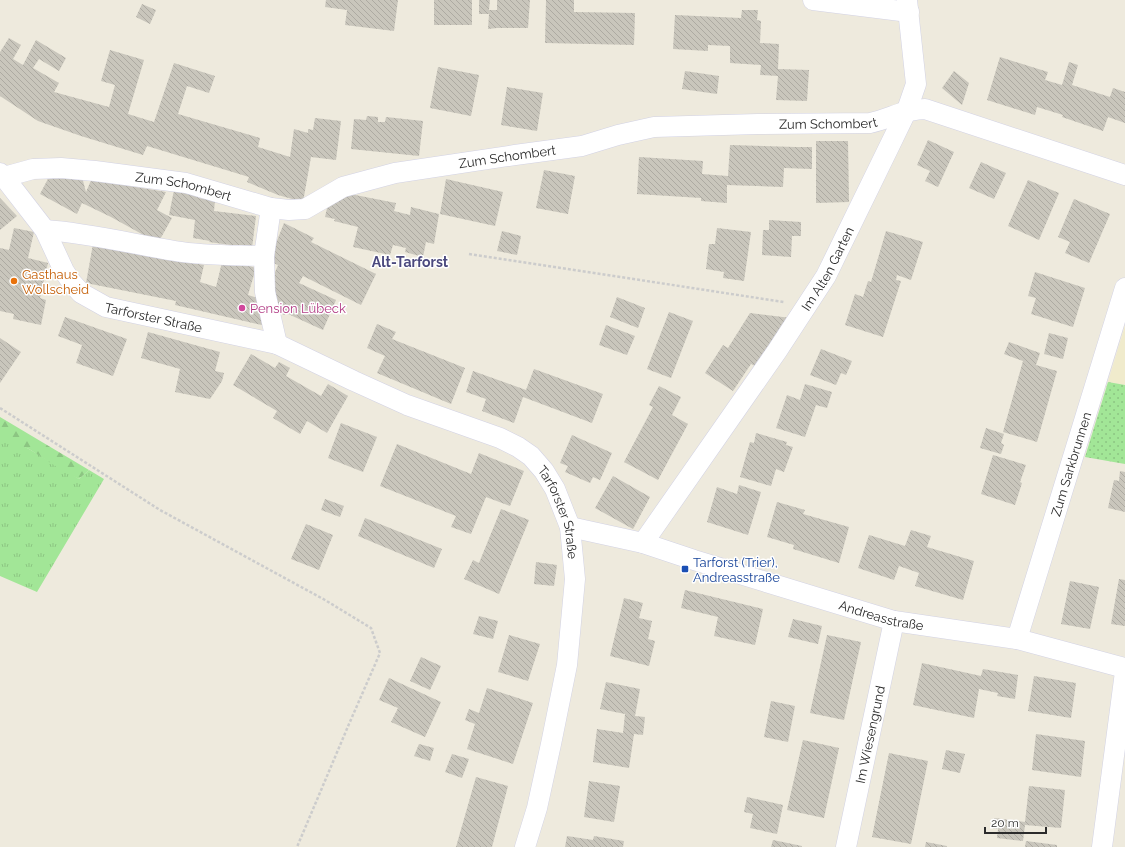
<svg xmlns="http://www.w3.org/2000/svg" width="1125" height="847" font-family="Raleway,sans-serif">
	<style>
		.education { fill: #f0ebcc }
		.grass { fill: url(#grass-tufts) }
		.forest { fill: url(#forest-firs) }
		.park { fill: url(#park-dots) }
		.building { fill: url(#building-back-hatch) }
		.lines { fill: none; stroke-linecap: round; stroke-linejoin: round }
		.minor-casing { stroke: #d2d2e4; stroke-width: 21 }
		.path { stroke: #ccc; stroke-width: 2.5; stroke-dasharray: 3 2; stroke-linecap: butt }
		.minor { stroke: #fff; stroke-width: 20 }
		.food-dot { fill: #e8710a; stroke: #fff; stroke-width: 1.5 }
		.hotel-dot { fill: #d1479c; stroke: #fff; stroke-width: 1.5 }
		.transit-dot { fill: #1a4fb4; stroke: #fff; stroke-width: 1.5 }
		.labels { text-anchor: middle; stroke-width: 3; stroke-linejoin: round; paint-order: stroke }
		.street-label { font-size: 13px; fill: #2b2b2b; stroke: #fff }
		.food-label { font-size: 13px; fill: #c56008; stroke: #fff; text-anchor: start }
		.hotel-label { font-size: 13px; fill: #b23c85; stroke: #fff; text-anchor: start }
		.transit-label { font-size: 13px; fill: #164399; stroke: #fff; text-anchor: start }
		.neighbourhood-label { font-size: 14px; font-weight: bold; fill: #4b497e; stroke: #fff }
	</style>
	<defs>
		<pattern id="grass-tufts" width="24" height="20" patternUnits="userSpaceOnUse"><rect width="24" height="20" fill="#a2e697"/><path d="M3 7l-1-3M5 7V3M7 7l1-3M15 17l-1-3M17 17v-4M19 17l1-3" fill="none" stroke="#8cc582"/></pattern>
		<pattern id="forest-firs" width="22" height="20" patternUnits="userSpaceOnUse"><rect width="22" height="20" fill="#a2e697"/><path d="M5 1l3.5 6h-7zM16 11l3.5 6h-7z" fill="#8cc582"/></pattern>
		<pattern id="park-dots" width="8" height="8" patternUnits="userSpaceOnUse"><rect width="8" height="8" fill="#a2e697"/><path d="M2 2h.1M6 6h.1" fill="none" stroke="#8cc582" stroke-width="1.8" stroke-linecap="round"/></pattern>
		<pattern id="building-back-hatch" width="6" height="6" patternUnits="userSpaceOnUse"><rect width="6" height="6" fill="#c9c6bc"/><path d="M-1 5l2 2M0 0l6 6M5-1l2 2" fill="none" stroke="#adaaa2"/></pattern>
	</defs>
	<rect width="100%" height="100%" fill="#eeeadd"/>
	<path class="education" d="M1125,326V385L1108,382Z"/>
	<path class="grass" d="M0,438H6L29,449L79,479L89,470L104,479L37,592L0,576Z"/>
	<path class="forest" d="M0,417L89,470L79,479L68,474L29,449L0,438Z"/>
	<path class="park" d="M1108,382L1125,385V464L1085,457Z"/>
	<g class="building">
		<path d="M326,0H398L394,31L345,25L347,10L325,7Z"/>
		<rect x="434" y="0" width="38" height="25"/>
		<path d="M479,0H490L489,10H497V0H530L528,28H497L488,29L489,14H479Z"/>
		<path d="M546,0H574V12L635,13L634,45L545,43Z"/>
		<path d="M142,4L156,10L150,24L136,17Z"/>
		<path d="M742,10H758L757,20L761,21L760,43L779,44L778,69L809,70L807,101L776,100L778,76L760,75L761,65L730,63V46L708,45V51L673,49L675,15L741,18Z"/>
		<path d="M9,38L21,45L13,59L23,65L36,40L66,58L59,71L39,59L33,68L59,83L54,92L109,107L115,85L101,81L110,50L144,60L128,114L154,122L174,63L215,76L209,93L187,86L178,114L260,138L258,147L290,157L294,129L308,133V129L313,130L315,118L341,121L336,160L311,157L303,202L278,195L247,182L249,177L147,146L143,155L81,136L38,121L0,96V52Z"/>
		<path d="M1000,57L1048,72L1045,80L1062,85L1069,62L1078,65L1072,85L1110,97L1113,88L1125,92V123L1108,117L1103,131L1062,117L1063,115L1037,107L1035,115L987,100Z"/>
		<path d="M438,67L479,75L471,116L430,108Z"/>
		<path d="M685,71L719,76L717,94L682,89Z"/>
		<path d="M954,71L969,83L962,105L942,88Z"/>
		<path d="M507,87L543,93L537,131L501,125Z"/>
		<path d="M367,116L378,117V122H385L386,117L423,121L419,156L351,149L354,119L366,120Z"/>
		<path d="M928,140L954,152L938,187L925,181L930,171L917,165Z"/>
		<path d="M816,141H848L849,202L816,203Z"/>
		<path d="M730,145L796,147H812V169L784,168L783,187L727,185V203L701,201V198L637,194L639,157L703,161L702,174L728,176Z"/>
		<path d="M981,162L1006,173L994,199L969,188Z"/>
		<path d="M544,170L575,176L568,214L536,208Z"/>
		<path d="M50,175L82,177L86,192L92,178L132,183L130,186L166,192L157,210L172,218L158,243L111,217L82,203L77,214L40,194Z"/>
		<path d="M446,179L503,192L495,226L440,214Z"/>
		<path d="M1028,180L1059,193L1039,240L1008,226Z"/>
		<path d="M174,190L199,194L198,198L215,200L214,211L256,216L252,248L209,242L210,241L193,238L195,220L169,215Z"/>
		<path d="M340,192L396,203L394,211L410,215L411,207L439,214L434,244L426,242L423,257L405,252L406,248L393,245L390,255L353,247L358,227L334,221L335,219L325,217L329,200Z"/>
		<path d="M0,198L17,216L0,230Z"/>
		<path d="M1074,199L1110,214L1089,263L1065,253L1070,242L1058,237Z"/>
		<path d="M769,220L801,222V236H792L791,257L762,255L763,230H769Z"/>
		<path d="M284,223L314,238L311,242L376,274L361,305L303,276L299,283L336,300L323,330L286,313L284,315L272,309L268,289L278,265L269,261Z"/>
		<path d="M14,228L34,232L28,258L48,263L40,298L46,300L41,325L13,319L14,314L0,311V248L9,250Z"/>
		<path d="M717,228L751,232L744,281L723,278L724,272L706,269L709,244H715Z"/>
		<path d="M502,231L521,236L517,255L497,251Z"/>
		<path d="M886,231L923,242L911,280L897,275L896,280L901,281L883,337L845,325L855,294L863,297L868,281L871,282Z"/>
		<path d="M93,244L204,265L200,282L216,287L223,258L256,268L248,295L261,299L266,326L175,305L176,301L86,283Z"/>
		<path d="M1035,272L1085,288L1073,327L1031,314L1036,298L1028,296Z"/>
		<path d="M617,297L645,308L638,328L610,317Z"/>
		<path d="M669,312L693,321L671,378L647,369Z"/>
		<path d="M750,313L791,318L757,367L751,364L733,391L705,373L723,345L728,348Z"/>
		<path d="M65,317L127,339L113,376L76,363L82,345L58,336Z"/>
		<path d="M377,324L396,332L392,339L465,368L451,404L377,373L385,356L367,348Z"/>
		<path d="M606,325L635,336L627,355L599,345Z"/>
		<path d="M148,332L220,352L215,371L224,373L222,381L210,399L175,392L180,369L141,358Z"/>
		<path d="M1049,333L1068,338L1063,359L1044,354Z"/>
		<path d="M0,338L21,352L0,383Z"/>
		<path d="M1009,342L1040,353L1036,365L1057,371L1037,442L1003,432L1023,361L1004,354Z"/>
		<path d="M821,349L852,361L846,375L841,373L836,385L810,375Z"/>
		<path d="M251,354L275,368L279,362L290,368L286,376L321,396L328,384L348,396L327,433L307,421L300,434L273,418L277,411L233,385Z"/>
		<path d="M534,369L603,394L592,423L523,397L514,423L482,411L486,399L466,392L473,371L526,390Z"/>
		<path d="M805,384L832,392L827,408L816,405L805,437L776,428L787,395L800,400Z"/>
		<path d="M659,386L681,397L672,415L688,424L658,480L624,462L653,407L649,405Z"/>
		<path d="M341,423L377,437L363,472L328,458Z"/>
		<path d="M986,428L1004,434L1001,443L1004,445L1001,454L980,448Z"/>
		<path d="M756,433L787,442L786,445L793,447L784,472L776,469L771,486L740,477L750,442L754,443Z"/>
		<path d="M572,435L612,453L600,480L593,477L590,483L565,472L568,466L560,463Z"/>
		<path d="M397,444L471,474L479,453L524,471L510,506L486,497L471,534L451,527L456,516L380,486Z"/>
		<path d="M993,455L1026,465L1020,482L1022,483L1015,505L981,494Z"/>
		<path d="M1120,471L1125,472V512L1108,508L1114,480L1119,481Z"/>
		<path d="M613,476L650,497L633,529L595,508Z"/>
		<path d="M739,485L761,492L748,535L707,522L717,487L737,494Z"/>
		<path d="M325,499L344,506L340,517L321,510Z"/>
		<path d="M777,502L805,510L803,514L849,527L839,563L793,549L794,545L767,537Z"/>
		<path d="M501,509L529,520L499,594L464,579L473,560L479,563Z"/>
		<path d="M365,518L442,549L434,568L358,536Z"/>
		<path d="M306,524L333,535L319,570L291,559Z"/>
		<path d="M911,530L931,536L927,547L974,561L963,600L915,586L919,573L899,566L894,580L858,568L869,535L905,546Z"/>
		<path d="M536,562L557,565L554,586L534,584Z"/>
		<path d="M1119,579L1125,580V626L1111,624Z"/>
		<path d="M1070,581L1099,587L1090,629L1061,624Z"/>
		<path d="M685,590L763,609L755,645L714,636L718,617L681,608Z"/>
		<path d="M624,598L643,603L639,618L652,621L648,639L655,641L649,666L610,656Z"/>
		<path d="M479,616L498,621L493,639L473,634Z"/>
		<path d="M793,619L822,626L818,644L788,637Z"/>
		<path d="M509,635L540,644L528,681L498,672Z"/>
		<path d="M827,635L861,642L844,720L810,713Z"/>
		<path d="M421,657L441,666L430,690L410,681Z"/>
		<path d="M922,663L981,676L983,669L1018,675L1015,699L997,696L998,693L979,689L974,718L913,705Z"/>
		<path d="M1034,676L1076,683L1071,718L1028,711Z"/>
		<path d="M389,678L441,702L425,737L391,722L398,708L379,700Z"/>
		<path d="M606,682L640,689L635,716L645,717L643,735L634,734L629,768L593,762L597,729L623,733L625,714L600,709Z"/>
		<path d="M487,688L533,703L513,764L467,749L475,724L465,720L469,709L479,713Z"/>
		<path d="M771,701L795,706L788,742L764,737Z"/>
		<path d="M1036,734L1085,741L1081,777L1032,770Z"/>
		<path d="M803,740L839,748L824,818L787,810Z"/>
		<path d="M419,744L434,748L430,761L414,756Z"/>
		<path d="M946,750L965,754L960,773L942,769Z"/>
		<path d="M889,753L928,761L911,844L872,837Z"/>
		<path d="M452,754L469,759L462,778L445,772Z"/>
		<path d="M476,777L508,786L492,847H456Z"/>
		<path d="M589,781L620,786L614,822L584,817Z"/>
		<path d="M1029,786L1065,790L1061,828L1025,825L1023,841L997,838L998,829H993L994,818L1025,822Z"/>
		<path d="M747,797L783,805L777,834L750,828L753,814L744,812Z"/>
		<path d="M567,836L593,840L594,836L624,841L623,847H565Z"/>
		<path d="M773,840L802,846V847H771Z"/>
		<path d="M1026,841L1057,845V847H1025Z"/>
		<path d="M926,842L947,846V847H925Z"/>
	</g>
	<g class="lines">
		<defs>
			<g id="minor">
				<path d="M813,0L909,12"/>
				<path id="s1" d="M0,173L4,177L45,230L64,271L72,283L81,293L106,307L277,344L354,381L407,405L500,438L518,447L531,456L544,471L555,489L570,527L575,579L567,665L551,744L537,808L525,847"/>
				<path id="s2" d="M4,177L33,169L61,168L95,171L186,183L271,208L289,210L305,209L343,187L395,173L515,155L582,146L618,135L654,127L758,124L870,123C890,119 904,109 925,109L1125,175"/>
				<path d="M45,230C89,233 132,244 175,251C204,256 234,255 264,256L271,208"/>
				<path d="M264,256L265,292L277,344"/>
				<path id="s3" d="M570,527L643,543L694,560L894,621L1017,639L1125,668"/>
				<path id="s4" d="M643,543L777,351L826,276L889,147L907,110L916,84L907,0"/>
				<path id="s5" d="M1017,639L1125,288"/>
				<path id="s6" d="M846,847L894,621"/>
				<path d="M1102,847L1125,672"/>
			</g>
		</defs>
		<use href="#minor" class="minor-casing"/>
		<g class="path">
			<path d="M469,254L784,302"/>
			<path d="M0,408L160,510L325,600L371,628L380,653L349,724L297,847"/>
		</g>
		<use href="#minor" class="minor"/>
	</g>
	<circle class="food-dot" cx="14" cy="281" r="4"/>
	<circle class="hotel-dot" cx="242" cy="308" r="4"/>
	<rect class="transit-dot" x="681" y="565" width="8" height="8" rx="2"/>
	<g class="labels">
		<g class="street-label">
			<text dy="5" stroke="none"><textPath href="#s2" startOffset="842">Zum Schombert</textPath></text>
			<text dy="5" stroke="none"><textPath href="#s2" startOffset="518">Zum Schombert</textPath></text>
			<text dy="5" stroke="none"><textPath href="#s2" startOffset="182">Zum Schombert</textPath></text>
			<text dy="5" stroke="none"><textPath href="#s4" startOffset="331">Im Alten Garten</textPath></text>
			<text dy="5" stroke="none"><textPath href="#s1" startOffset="223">Tarforster Straße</textPath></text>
			<text dy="5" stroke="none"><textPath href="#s5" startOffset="183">Zum Sarkbrunnen</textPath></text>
			<text dy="5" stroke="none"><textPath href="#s1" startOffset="692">Tarforster Straße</textPath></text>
			<text dy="5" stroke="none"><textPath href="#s3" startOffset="324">Andreasstraße</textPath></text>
			<text dy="5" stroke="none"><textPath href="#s6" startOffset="115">Im Wiesengrund</textPath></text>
		</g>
		<g class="food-label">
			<text x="22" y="279">Gasthaus<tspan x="22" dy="15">Wollscheid</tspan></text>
		</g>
		<g class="hotel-label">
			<text x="250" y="313">Pension Lübeck</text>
		</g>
		<g class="transit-label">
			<text x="693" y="567">Tarforst (Trier),<tspan x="693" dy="15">Andreasstraße</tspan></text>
		</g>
		<g class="neighbourhood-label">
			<text x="410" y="267">Alt-Tarforst</text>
		</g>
	</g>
	<path d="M985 827v6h61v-6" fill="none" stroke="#2b2b2b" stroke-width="2"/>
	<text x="991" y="827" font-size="12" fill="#2b2b2b" stroke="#ffffff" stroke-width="3" paint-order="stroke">20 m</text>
</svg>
